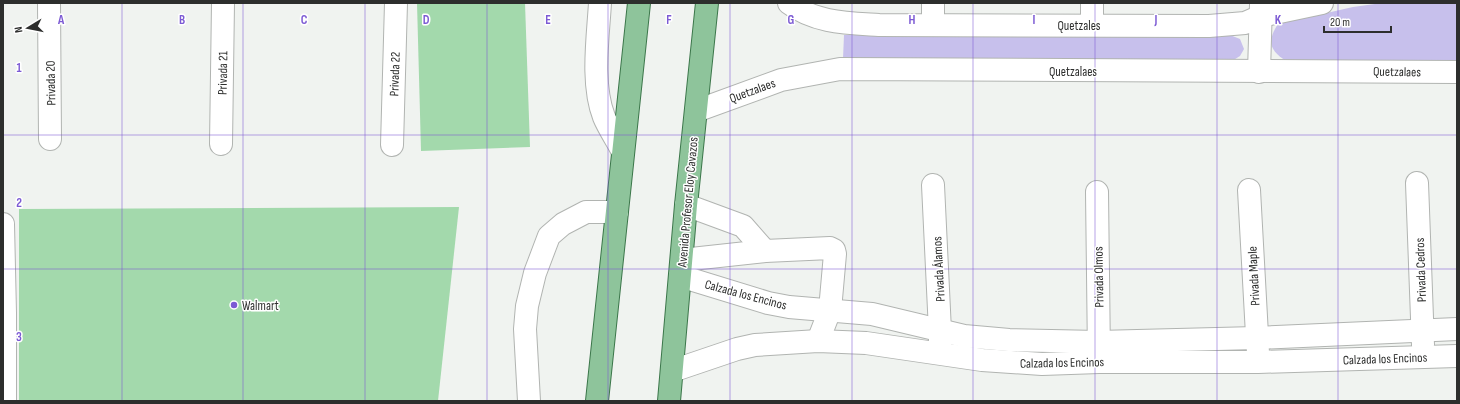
<svg xmlns="http://www.w3.org/2000/svg" width="1460" height="404" font-family="'Sofia Sans Condensed',sans-serif">
	<style>
		.green { fill: #c7c0ec }
		.building { fill: #a3d9ac }
		.lines { fill: none; stroke-linecap: round; stroke-linejoin: round }
		.minor-casing { stroke: #b1b4b1; stroke-width: 24 }
		.major-casing { stroke: #3b764a; stroke-width: 24 }
		.minor { stroke: #fff; stroke-width: 22 }
		.major { stroke: #8ec49b; stroke-width: 22 }
		.grid { fill: none; stroke: #7c5ad4; stroke-width: 1; stroke-opacity: 0.55 }
		.poi-dot { fill: #7c5ad4; stroke: #fff; stroke-width: 1.5 }
		.labels { text-anchor: middle; stroke-width: 3; stroke-linejoin: round; paint-order: stroke }
		.street-label { font-size: 13px; fill: #2d2e2d; stroke: #fff }
		.poi-label { font-size: 13px; fill: #2d2e2d; stroke: #fff; text-anchor: start }
		.grid-label { font-size: 13px; text-anchor: middle; font-weight: bold; fill: #7c5ad4; stroke: #fff; stroke-width: 3; stroke-linejoin: round; paint-order: stroke }
	</style>
	<rect width="100%" height="100%" fill="#f0f3f0"/>
	<g class="green">
		<path d="M1382,3H1457V62L1286,61C1269,50 1267,41 1278,24L1353,7Z"/>
		<path d="M844,35H1230L1240,39L1244,49L1240,56L1232,61L843,59Z"/>
	</g>
	<g class="building">
		<path d="M417,3H525L530,147L421,151Z"/>
		<path d="M459,207L438,401H19V209Z"/>
	</g>
	<g class="lines">
		<defs>
			<g id="minor">
				<path d="M49,3L50,139"/>
				<path d="M600,3C598,37 591,84 604,117C609,129 617,140 623,152"/>
				<path d="M789,3C815,23 848,23 879,25L1209,26L1245,23L1261,16L1322,3"/>
				<path d="M1092,3V25"/>
				<path d="M933,25V3"/>
				<path d="M1259,72L1261,4"/>
				<path d="M696,111L781,80L840,69L1457,72"/>
				<path d="M221,144L223,3"/>
				<path d="M392,145L396,3"/>
				<path d="M1417,183L1423,345"/>
				<path d="M933,185L940,331V345"/>
				<path d="M1249,190L1258,353"/>
				<path d="M1097,192L1099,357"/>
				<path d="M686,205L743,226L765,251"/>
				<path d="M3,224L5,313V401"/>
				<path d="M682,260L765,251L830,248L834,250L835,254L830,310L818,341"/>
				<path d="M680,276L768,303L789,307L872,314L964,336L1009,340L1098,342L1256,338L1457,329"/>
				<path d="M672,371L737,349L755,345L818,341L866,343L982,360L1042,364L1099,362H1258L1457,356"/>
				<path d="M529,401L525,329L527,306L535,273L549,236L563,224L586,212H617"/>
			</g>
			<g id="major">
				<path d="M597,401L639,3"/>
				<path d="M669,401L686,205L707,3"/>
			</g>
		</defs>
		<use href="#minor" class="minor-casing"/>
		<use href="#major" class="major-casing"/>
		<use href="#minor" class="minor"/>
		<use href="#major" class="major"/>
	</g>
	<path class="grid" d="M122,3V401M243,3V401M365,3V401M487,3V401M608,3V401M730,3V401M852,3V401M973,3V401M1095,3V401M1217,3V401M1338,3V401M3,135H1457M3,269H1457"/>
	<circle class="poi-dot" cx="234" cy="305" r="4"/>
	<g class="labels">
		<g class="street-label">
			<text x="1079" y="30">Quetzales</text>
			<text x="1073" y="76">Quetzalaes</text>
			<text transform="translate(1397 71) rotate(1)" y="5">Quetzalaes</text>
			<text transform="translate(222 73) rotate(-89)" y="5">Privada 21</text>
			<text transform="translate(394 74) rotate(-88)" y="5">Privada 22</text>
			<text transform="translate(50 83) rotate(-91)" y="5">Privada 20</text>
			<text transform="translate(752 90) rotate(-20)" y="5">Quetzalaes</text>
			<text transform="translate(687 202) rotate(-85)" y="5">Avenida Profesor Eloy Cavazos</text>
			<text transform="translate(938 269) rotate(-93)" y="5">Privada Álamos</text>
			<text transform="translate(1420 270) rotate(-92)" y="5">Privada Cedros</text>
			<text transform="translate(1253 276) rotate(-93)" y="5">Privada Maple</text>
			<text transform="translate(1098 277) rotate(-91)" y="5">Privada Olmos</text>
			<text transform="translate(746 294) rotate(15)" y="5">Calzada los Encinos</text>
			<text transform="translate(1385 358) rotate(-2)" y="5">Calzada los Encinos</text>
			<text transform="translate(1062 362) rotate(-1)" y="5">Calzada los Encinos</text>
		</g>
		<g class="poi-label">
			<text x="242" y="310">Walmart</text>
		</g>
	</g>
	<g class="grid-label">
		<text x="61" y="24">A</text>
		<text x="182" y="24">B</text>
		<text x="304" y="24">C</text>
		<text x="426" y="24">D</text>
		<text x="548" y="24">E</text>
		<text x="669" y="24">F</text>
		<text x="791" y="24">G</text>
		<text x="912" y="24">H</text>
		<text x="1034" y="24">I</text>
		<text x="1156" y="24">J</text>
		<text x="1278" y="24">K</text>
		<text x="19" y="72">1</text>
		<text x="19" y="207">2</text>
		<text x="19" y="341">3</text>
	</g>
	<rect width="1460" height="404" fill="none" stroke="#2d2e2d" stroke-width="8"/>
	<g transform="translate(28 28) rotate(260)" stroke="#ffffff" stroke-width="3" paint-order="stroke">
	<path d="M0-3L7 15L0 10L-7 15Z" fill="#2d2e2d"/>
	<text y="-6" font-size="11" font-weight="bold" text-anchor="middle" fill="#2d2e2d">N</text>
	</g>
	<path d="M1324 26v6h67v-6" fill="none" stroke="#2d2e2d" stroke-width="2"/>
	<text x="1330" y="26" font-size="12" fill="#2d2e2d" stroke="#ffffff" stroke-width="3" paint-order="stroke">20 m</text>
</svg>
